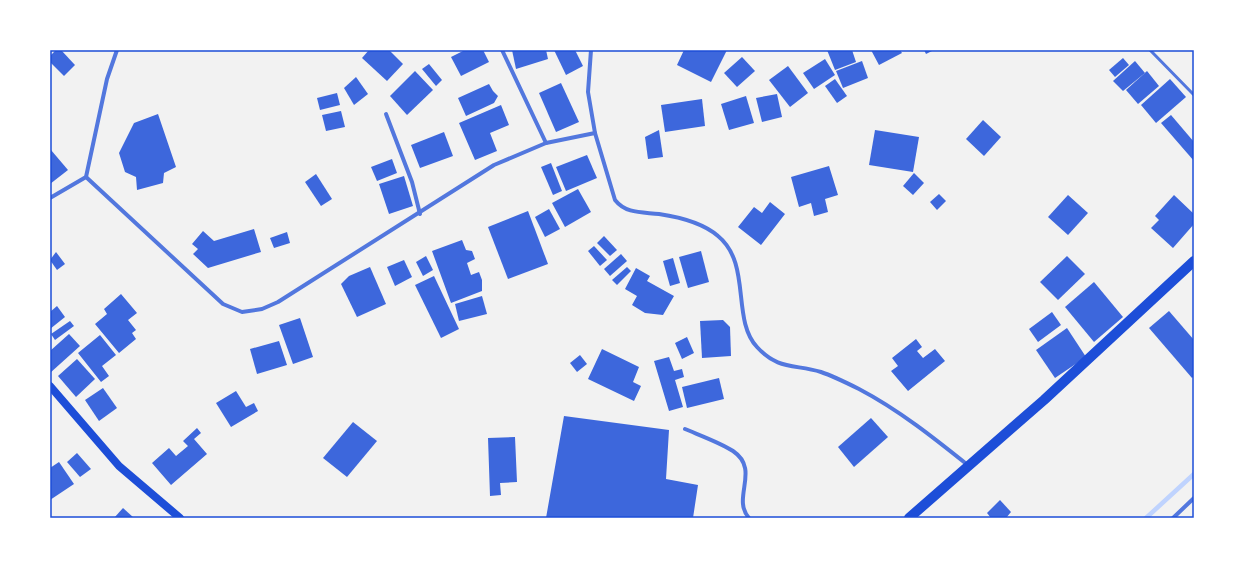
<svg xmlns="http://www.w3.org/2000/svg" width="1244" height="568" font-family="'Varela Round',sans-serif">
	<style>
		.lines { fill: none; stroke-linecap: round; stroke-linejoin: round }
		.stream { stroke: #bfd3fe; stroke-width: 4.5 }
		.building { fill: #3d67dc }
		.service { stroke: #5277de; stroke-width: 3 }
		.minor { stroke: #5277de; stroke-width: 4 }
		.secondary { stroke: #1d4ed8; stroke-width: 8 }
		.primary { stroke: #1d4ed8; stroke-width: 10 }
		.neatline { fill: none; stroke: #1d4ed8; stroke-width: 1.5 }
	</style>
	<rect width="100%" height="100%" fill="#f2f2f2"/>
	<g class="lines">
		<path class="stream" d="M1146,518L1194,474"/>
	</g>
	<g class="building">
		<path d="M56,50H61L75,65L64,76L50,62V56Z"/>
		<path d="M369,50H389L403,64L387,81L362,58Z"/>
		<path d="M465,50H483L489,62L461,76L451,57Z"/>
		<path d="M512,50H546L548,59L516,69Z"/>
		<path d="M554,50H575L583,66L566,75Z"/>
		<path d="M684,50H727L711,82L677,65Z"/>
		<path d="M827,50H852L856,62L835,70Z"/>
		<path d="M871,50H900L902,53L879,65Z"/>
		<path d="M924,50H934L926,54Z"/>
		<path d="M742,57L755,71L737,87L724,73Z"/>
		<path d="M1123,58L1129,65L1115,77L1109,70Z"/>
		<path d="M825,59L835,75L814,89L803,73Z"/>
		<path d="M862,61L868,78L843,88L836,71Z"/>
		<path d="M1135,61L1145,73L1123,91L1113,81Z"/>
		<path d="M429,64L442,80L436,86L422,69Z"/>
		<path d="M788,66L808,93L790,107L769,80Z"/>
		<path d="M415,71L433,90L407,115L390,96Z"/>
		<path d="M1147,71L1159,86L1138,104L1126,90Z"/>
		<path d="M356,77L368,94L354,105L344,88Z"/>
		<path d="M835,79L847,96L837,103L825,86Z"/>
		<path d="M1170,79L1186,97L1156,123L1141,105Z"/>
		<path d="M561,83L579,122L556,132L539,93Z"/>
		<path d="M489,84L493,91L498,96L494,103L466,116L458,98Z"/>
		<path d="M337,93L340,105L320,110L317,98Z"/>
		<path d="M777,94L782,117L762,122L756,98Z"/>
		<path d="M746,96L754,123L729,130L721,104Z"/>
		<path d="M702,99L705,126L665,132L661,105Z"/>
		<path d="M501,105L509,125L490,133L497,151L475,160L459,123Z"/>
		<path d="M341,111L345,127L326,131L322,115Z"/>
		<path d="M158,114L176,167L164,173L163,183L137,190L136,177L125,172L119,153L134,123Z"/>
		<path d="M1171,115L1194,142V161L1161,123Z"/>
		<path d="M983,120L1001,137L984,156L966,139Z"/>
		<path d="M659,130L663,157L648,159L645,137Z"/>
		<path d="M875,130L919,137L913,172L869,165Z"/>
		<path d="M444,132L453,156L420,168L411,145Z"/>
		<path d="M51,150L68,170L50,184V151Z"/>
		<path d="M587,155L597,178L566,191L556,167Z"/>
		<path d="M392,159L397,173L377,181L371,167Z"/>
		<path d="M551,163L562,191L553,195L541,167Z"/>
		<path d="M829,166L838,195L825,199L828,212L814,216L811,203L799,207L791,177Z"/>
		<path d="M914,173L924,183L913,195L903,186Z"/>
		<path d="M316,174L332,199L321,206L305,182Z"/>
		<path d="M404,176L413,206L389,214L379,184Z"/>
		<path d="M578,189L591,212L565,227L552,203Z"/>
		<path d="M939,194L946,201L937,210L930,202Z"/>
		<path d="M1068,195L1088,213L1068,235L1048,217Z"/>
		<path d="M1174,195L1194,214V224L1173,248L1151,228L1159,220L1155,216Z"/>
		<path d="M770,202L785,214L761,245L738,227L754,207L762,213Z"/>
		<path d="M549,209L560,229L545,237L535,217Z"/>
		<path d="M528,211L548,264L508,279L488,227Z"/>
		<path d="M254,229L261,252L208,268L193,254L198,249L192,244L203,231L214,241Z"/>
		<path d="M287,232L290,243L274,248L270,238Z"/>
		<path d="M604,236L617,250L610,256L597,243Z"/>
		<path d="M462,240L466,250L472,251L475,259L467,263L471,275L479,272L482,280V291L451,303L432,251Z"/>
		<path d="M594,246L607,260L600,266L588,251Z"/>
		<path d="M701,251L709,282L688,288L679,257Z"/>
		<path d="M56,252L65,264L57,270L50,260Z"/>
		<path d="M621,254L627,261L610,276L604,269Z"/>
		<path d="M426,256L433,270L423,276L416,262Z"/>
		<path d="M1067,256L1085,274L1058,300L1040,282Z"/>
		<path d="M673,258L680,283L670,286L663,261Z"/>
		<path d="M404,260L412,277L395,286L387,267Z"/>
		<path d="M370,267L386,304L357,317L341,284L349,276Z"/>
		<path d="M627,267L631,271L617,285L612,280Z"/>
		<path d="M636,268L650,276L647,281L674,296L663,315L645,313L632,305L637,296L625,289Z"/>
		<path d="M434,276L459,329L441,338L415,285Z"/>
		<path d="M1094,282L1123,317L1094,342L1065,307Z"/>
		<path d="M121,294L137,313L128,320L136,330L132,333L136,339L119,353L95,324L107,314L104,309Z"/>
		<path d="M482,296L487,314L459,321L455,304Z"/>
		<path d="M57,306L65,317L50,329V312Z"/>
		<path d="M1169,311L1194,340V376L1192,378L1149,328Z"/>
		<path d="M1052,312L1061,325L1038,342L1029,329Z"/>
		<path d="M300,318L313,357L293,364L279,325Z"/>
		<path d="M723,320L730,327L731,356L702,358L700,321Z"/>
		<path d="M70,321L74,326L55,340L51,334Z"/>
		<path d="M1067,328L1086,357L1055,378L1036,350Z"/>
		<path d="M69,334L80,346L50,373V351Z"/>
		<path d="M100,335L116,355L102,366L109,376L101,382L78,353Z"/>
		<path d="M687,337L694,353L682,359L675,343Z"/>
		<path d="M916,339L922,347L917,351L923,358L935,349L945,361L908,391L891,371L898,366L892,358Z"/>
		<path d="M279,341L287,365L257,374L250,349Z"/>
		<path d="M602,349L639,367L633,382L641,386L634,401L588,379Z"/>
		<path d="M580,355L587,364L577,372L570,363Z"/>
		<path d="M669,357L674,371L682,369L684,377L675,380L683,407L669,411L654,361Z"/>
		<path d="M77,359L95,379L76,397L58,376Z"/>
		<path d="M719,378L724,399L687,408L682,387Z"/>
		<path d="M103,388L117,408L99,421L85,400Z"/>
		<path d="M236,391L246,407L254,403L258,411L231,427L216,403Z"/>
		<path d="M564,416L669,430L666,479L698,485L693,518H546Z"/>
		<path d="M871,418L888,437L854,467L838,447Z"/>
		<path d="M353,422L377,441L347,477L323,458Z"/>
		<path d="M197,428L201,433L194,439L207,454L171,485L152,463L169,448L176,456L188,446L183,441Z"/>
		<path d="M515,437L517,482L500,483L501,495L490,496L488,438Z"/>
		<path d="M77,453L91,469L80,477L67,462Z"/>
		<path d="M59,462L74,484L50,500V468Z"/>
		<path d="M1000,500L1011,512L1006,518H991L987,513Z"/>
		<path d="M123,508L134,518H114Z"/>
	</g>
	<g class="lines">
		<path class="service" d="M1150,50L1194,95"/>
		<g class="minor">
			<path d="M502,50L546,143"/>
			<path d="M591,50L588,92L595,133L615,200C626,214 642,212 659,214C679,217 702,222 718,236C752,264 731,319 757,347C778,370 794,364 821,372C833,376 847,383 859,389C899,410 934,438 969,466"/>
			<path d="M386,114L412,182L420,214"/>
			<path d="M86,177L223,304L242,312L262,309L278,302L494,165L546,143L595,133"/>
			<path d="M50,198L86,177L107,79L117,50"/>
			<path d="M685,429C699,435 721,443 733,451C761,470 731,498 749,518"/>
			<path d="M1173,518L1194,498"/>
		</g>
		<path class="secondary" d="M50,386L119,466L180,518"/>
		<path class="primary" d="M909,518L1044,400L1194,261"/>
	</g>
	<rect width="1244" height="568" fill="none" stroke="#ffffff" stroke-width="102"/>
	<rect x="51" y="51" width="1142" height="466" class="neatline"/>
</svg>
